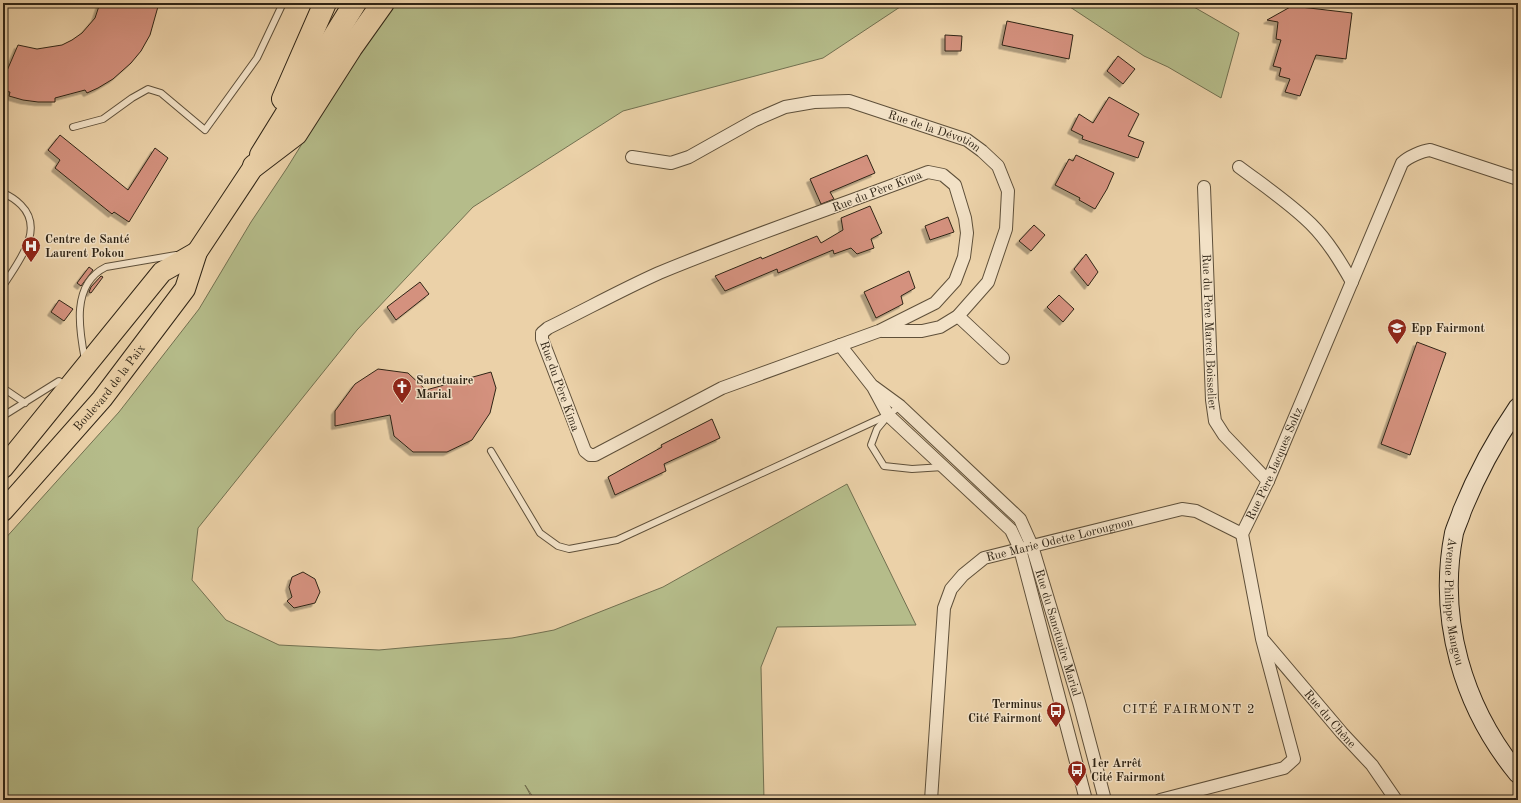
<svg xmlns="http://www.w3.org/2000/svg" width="1521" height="803" font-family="'Old Standard TT',serif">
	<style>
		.green { fill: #b5bc8a; stroke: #727050 }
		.building { fill: #d4917e; stroke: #302516; filter: url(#shadow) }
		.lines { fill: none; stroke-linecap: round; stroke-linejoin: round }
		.lane-casing { stroke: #5f503a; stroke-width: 8 }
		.street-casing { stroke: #5f503a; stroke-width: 14 }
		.secondary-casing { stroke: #302516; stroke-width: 20 }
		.primary-casing { stroke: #302516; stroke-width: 22 }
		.highway-casing { stroke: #302516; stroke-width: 24 }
		.lane { stroke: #f2e1c6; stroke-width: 6 }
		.street { stroke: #f2e1c6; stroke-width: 12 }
		.secondary { stroke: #f2e1c6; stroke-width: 18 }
		.primary { stroke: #ebd1a8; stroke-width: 20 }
		.highway { stroke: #ebd1a8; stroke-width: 22 }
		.labels { text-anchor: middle; stroke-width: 3; stroke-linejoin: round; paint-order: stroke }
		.street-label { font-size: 12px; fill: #302516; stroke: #f2e1c6 }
		.poi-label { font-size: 12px; font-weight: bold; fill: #302516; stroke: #f2e1c6; text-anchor: start }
		.neighbourhood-label { font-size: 13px; letter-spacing: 1px; fill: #302516; stroke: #f2e1c6 }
	</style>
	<defs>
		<filter id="shadow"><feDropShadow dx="-3.5" dy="3.5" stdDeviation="0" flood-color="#0004"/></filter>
	</defs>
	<rect width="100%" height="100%" fill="#ebd1a8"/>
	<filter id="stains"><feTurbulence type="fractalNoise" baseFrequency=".005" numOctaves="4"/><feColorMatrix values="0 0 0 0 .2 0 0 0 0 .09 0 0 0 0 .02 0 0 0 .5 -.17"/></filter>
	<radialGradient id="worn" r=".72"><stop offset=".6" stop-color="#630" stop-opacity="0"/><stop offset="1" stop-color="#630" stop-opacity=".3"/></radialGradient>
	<g class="green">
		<path d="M392,3H906L823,58L623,111L473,207L357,330L198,528L192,580L226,620L279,645L379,650L512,638L554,630L663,587L847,484L916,625L777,627L761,667L764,800H535L525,785L533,800H3V541L119,412L199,309L251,222L287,168L375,26Z"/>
		<path d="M1064,3H1187L1239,33L1221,98L1168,67L1144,56Z"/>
	</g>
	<g class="building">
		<path d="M100,3H159L150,35L141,51L131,63L113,79L98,88L87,93L85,90L55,98V102H38L23,100L9,96L10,92L3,91V80L18,45L37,49L62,45L72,40L82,33L95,18Z"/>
		<path d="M1292,6L1352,13L1346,59L1316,55L1300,96L1285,92L1290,79L1279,76L1281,68L1273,66L1281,40L1276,39L1278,22L1267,20Z"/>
		<path d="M1007,21L1073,35L1069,59L1002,45Z"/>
		<path d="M945,35L962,36L961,51H945Z"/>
		<path d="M1118,56L1135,69L1123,84L1107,71Z"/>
		<path d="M1109,97L1139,114L1128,136L1144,142L1138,158L1082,139L1083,136L1071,130L1079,114L1093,123Z"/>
		<path d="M60,135L128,190L155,148L168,158L129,222L114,212L112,214L55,168L60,160L48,150Z"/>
		<path d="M867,155L875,173L830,192L834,199L821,204L810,179Z"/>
		<path d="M1076,155L1114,173L1107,189L1095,209L1079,200L1080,198L1055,185L1069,159L1073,161Z"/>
		<path d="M870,206L882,233L871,239L874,248L857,254L851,248L834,254L833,250L778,273L777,269L725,291L715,276L761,257L762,259L817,236L821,243L843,230L841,218Z"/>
		<path d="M948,217L954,232L930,240L925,226Z"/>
		<path d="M1034,225L1045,235L1031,251L1019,241Z"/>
		<path d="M1086,254L1098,272L1088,286L1074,269Z"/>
		<path d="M89,267L93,270L81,286L77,283Z"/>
		<path d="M909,271L915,288L901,296L903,304L876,318L864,292Z"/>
		<path d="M101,276L103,277L91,293L89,292L91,287Z"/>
		<path d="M420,282L429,294L396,320L387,307Z"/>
		<path d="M1059,295L1074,309L1063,322L1047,307Z"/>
		<path d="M59,300L73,309L64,321L51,312Z"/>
		<path d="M1417,342L1446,353L1410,455L1381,444Z"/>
		<path d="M378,369L408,373L426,390L491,372L496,388L490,413L472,440L447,452H413L394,436L390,415L335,426V411L355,384Z"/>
		<path d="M712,419L720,438L664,464L666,471L615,495L608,477L662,447L661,445Z"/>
		<path d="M303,572L315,579L320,592L315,603L294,608L287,601L292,597L289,587L292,577Z"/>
	</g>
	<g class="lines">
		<defs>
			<g id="lane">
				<path d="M73,127L103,119L132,98L148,89L161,93L205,130L257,58L283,3"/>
				<path d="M3,193C10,196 16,200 21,205C46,230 17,263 3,286"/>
				<path d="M85,360C79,329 71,284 106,267L176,255"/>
				<path d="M3,388L25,403"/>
				<path d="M3,416L59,381L66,386"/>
				<path d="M887,417L877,429L871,445L884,466L912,469L943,467"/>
				<path d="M491,451L540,533L558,546L569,549L617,540L888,415L900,406"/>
				<path d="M1509,760L1518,754"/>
			</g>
			<g id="street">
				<path id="s1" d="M632,157L671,163L689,157L755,120L785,107L814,102L849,101L967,140L982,151L998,166L1008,191L1006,229L988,282L958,316L940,327L922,331H882"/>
				<path d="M1239,167C1263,185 1290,203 1311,224C1328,241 1340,261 1352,282"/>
				<path d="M928,172L943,175L955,185L965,218L967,233L964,257L955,281L935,303L879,331L722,388L595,455H590L585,451L542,339V333L548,328C585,310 621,290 659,273C748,236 839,206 928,172Z"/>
				<path id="s2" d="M1204,187L1212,400L1215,421L1224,435L1268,481"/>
				<path d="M958,316L1003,358"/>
				<path d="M840,345L873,387L888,415L1011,530L1020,549L1086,800"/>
				<path id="s3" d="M874,387L900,406L1020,519L1032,546L1079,702L1105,800"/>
				<path id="s4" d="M1264,641L1342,733L1372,765L1396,800"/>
				<path id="s5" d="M931,800L944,608L951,589L963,575L984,558L1182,509L1196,511L1242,534"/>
				<path id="s6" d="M1160,800L1284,768L1294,759L1262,639L1242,534L1268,481L1402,163C1408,157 1422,151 1430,150L1518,179"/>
			</g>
			<g id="secondary">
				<path id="s7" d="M1518,407C1496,439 1477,474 1462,511C1460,518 1456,526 1454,533C1437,619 1463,707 1518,774"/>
			</g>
			<g id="primary">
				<path d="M3,468L162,272L197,252"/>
				<path id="s8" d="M3,511L102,399L185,289L197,252L254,166"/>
			</g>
			<g id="highway">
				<path d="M283,99L325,3"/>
				<path d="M261,155L355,3"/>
				<path d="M254,166L296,134L351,48L383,3"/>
			</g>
		</defs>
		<use href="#lane" class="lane-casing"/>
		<use href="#street" class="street-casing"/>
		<use href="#secondary" class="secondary-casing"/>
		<use href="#primary" class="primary-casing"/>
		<use href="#highway" class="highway-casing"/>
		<use href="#lane" class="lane"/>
		<use href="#street" class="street"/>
		<use href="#secondary" class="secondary"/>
		<use href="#primary" class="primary"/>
		<use href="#highway" class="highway"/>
	</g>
	<defs>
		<symbol id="hospital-pin" viewBox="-11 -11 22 30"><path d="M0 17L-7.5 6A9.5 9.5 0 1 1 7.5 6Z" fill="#8f2418" stroke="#f2e1c6"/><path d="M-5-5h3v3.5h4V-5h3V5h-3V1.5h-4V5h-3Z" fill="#fff"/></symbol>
		<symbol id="school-pin" viewBox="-11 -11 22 30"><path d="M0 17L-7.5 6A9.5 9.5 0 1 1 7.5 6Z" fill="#8f2418" stroke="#f2e1c6"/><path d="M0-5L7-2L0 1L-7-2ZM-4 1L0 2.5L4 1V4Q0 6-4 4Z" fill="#fff"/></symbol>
		<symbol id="church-pin" viewBox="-11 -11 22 30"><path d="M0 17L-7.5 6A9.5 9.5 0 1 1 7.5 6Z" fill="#8f2418" stroke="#f2e1c6"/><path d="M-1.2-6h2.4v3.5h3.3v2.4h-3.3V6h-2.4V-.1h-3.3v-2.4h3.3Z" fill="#fff"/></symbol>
		<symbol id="bus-pin" viewBox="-11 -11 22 30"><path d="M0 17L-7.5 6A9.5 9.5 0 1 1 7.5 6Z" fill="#8f2418" stroke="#f2e1c6"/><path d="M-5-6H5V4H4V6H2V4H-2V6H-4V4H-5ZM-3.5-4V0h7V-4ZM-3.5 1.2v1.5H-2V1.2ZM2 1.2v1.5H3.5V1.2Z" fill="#fff"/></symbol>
	</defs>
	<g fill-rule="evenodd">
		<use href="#hospital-pin" x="20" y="235" width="22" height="30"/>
		<use href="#school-pin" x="1386" y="317" width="22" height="30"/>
		<use href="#church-pin" x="391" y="376" width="22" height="30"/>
		<use href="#bus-pin" x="1045" y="700" width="22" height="30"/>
		<use href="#bus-pin" x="1066" y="759" width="22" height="30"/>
	</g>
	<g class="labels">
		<g class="street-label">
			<text dy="4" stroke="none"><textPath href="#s1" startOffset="322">Rue de la Dévotion</textPath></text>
			<text transform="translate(877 191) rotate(-21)" y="4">Rue du Père Kima</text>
			<text dy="4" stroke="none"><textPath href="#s2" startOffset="145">Rue du Père Marcel Boisselier</textPath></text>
			<text transform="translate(560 386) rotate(70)" y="4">Rue du Père Kima</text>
			<text dy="4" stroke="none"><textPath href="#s8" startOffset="163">Boulevard de la Paix</textPath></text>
			<text dy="4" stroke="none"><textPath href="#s6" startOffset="450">Rue Père Jacques Soltz</textPath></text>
			<text dy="4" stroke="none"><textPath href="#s5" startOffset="336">Rue Marie Odette Lorougnon</textPath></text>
			<text dy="4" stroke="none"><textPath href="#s7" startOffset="211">Avenue Philippe Mangou</textPath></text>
			<text dy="4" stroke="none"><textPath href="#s3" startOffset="317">Rue du Sanctuaire Marial</textPath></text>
			<text dy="4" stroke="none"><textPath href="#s4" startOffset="102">Rue du Chêne</textPath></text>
		</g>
		<g class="poi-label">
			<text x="45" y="243">Centre de Santé<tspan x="45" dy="14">Laurent Pokou</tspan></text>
			<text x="1411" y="332">Epp Fairmont</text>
			<text x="416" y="384">Sanctuaire<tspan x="416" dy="14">Marial</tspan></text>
			<text x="1042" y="708" text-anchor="end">Terminus<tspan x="1042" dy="14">Cité Fairmont</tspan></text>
			<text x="1091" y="767">1er Arrêt<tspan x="1091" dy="14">Cité Fairmont</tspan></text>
		</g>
		<g class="neighbourhood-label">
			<text x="1189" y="713">CITÉ FAIRMONT 2</text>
		</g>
	</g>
	<rect width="1521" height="803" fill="none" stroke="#ebd1a8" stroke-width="16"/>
	<rect x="4" y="4" width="1513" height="795" fill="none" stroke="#302516" stroke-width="2"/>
	<rect x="8" y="8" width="1505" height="787" fill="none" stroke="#302516"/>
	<rect width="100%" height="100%" filter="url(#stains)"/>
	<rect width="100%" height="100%" fill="url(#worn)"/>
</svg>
